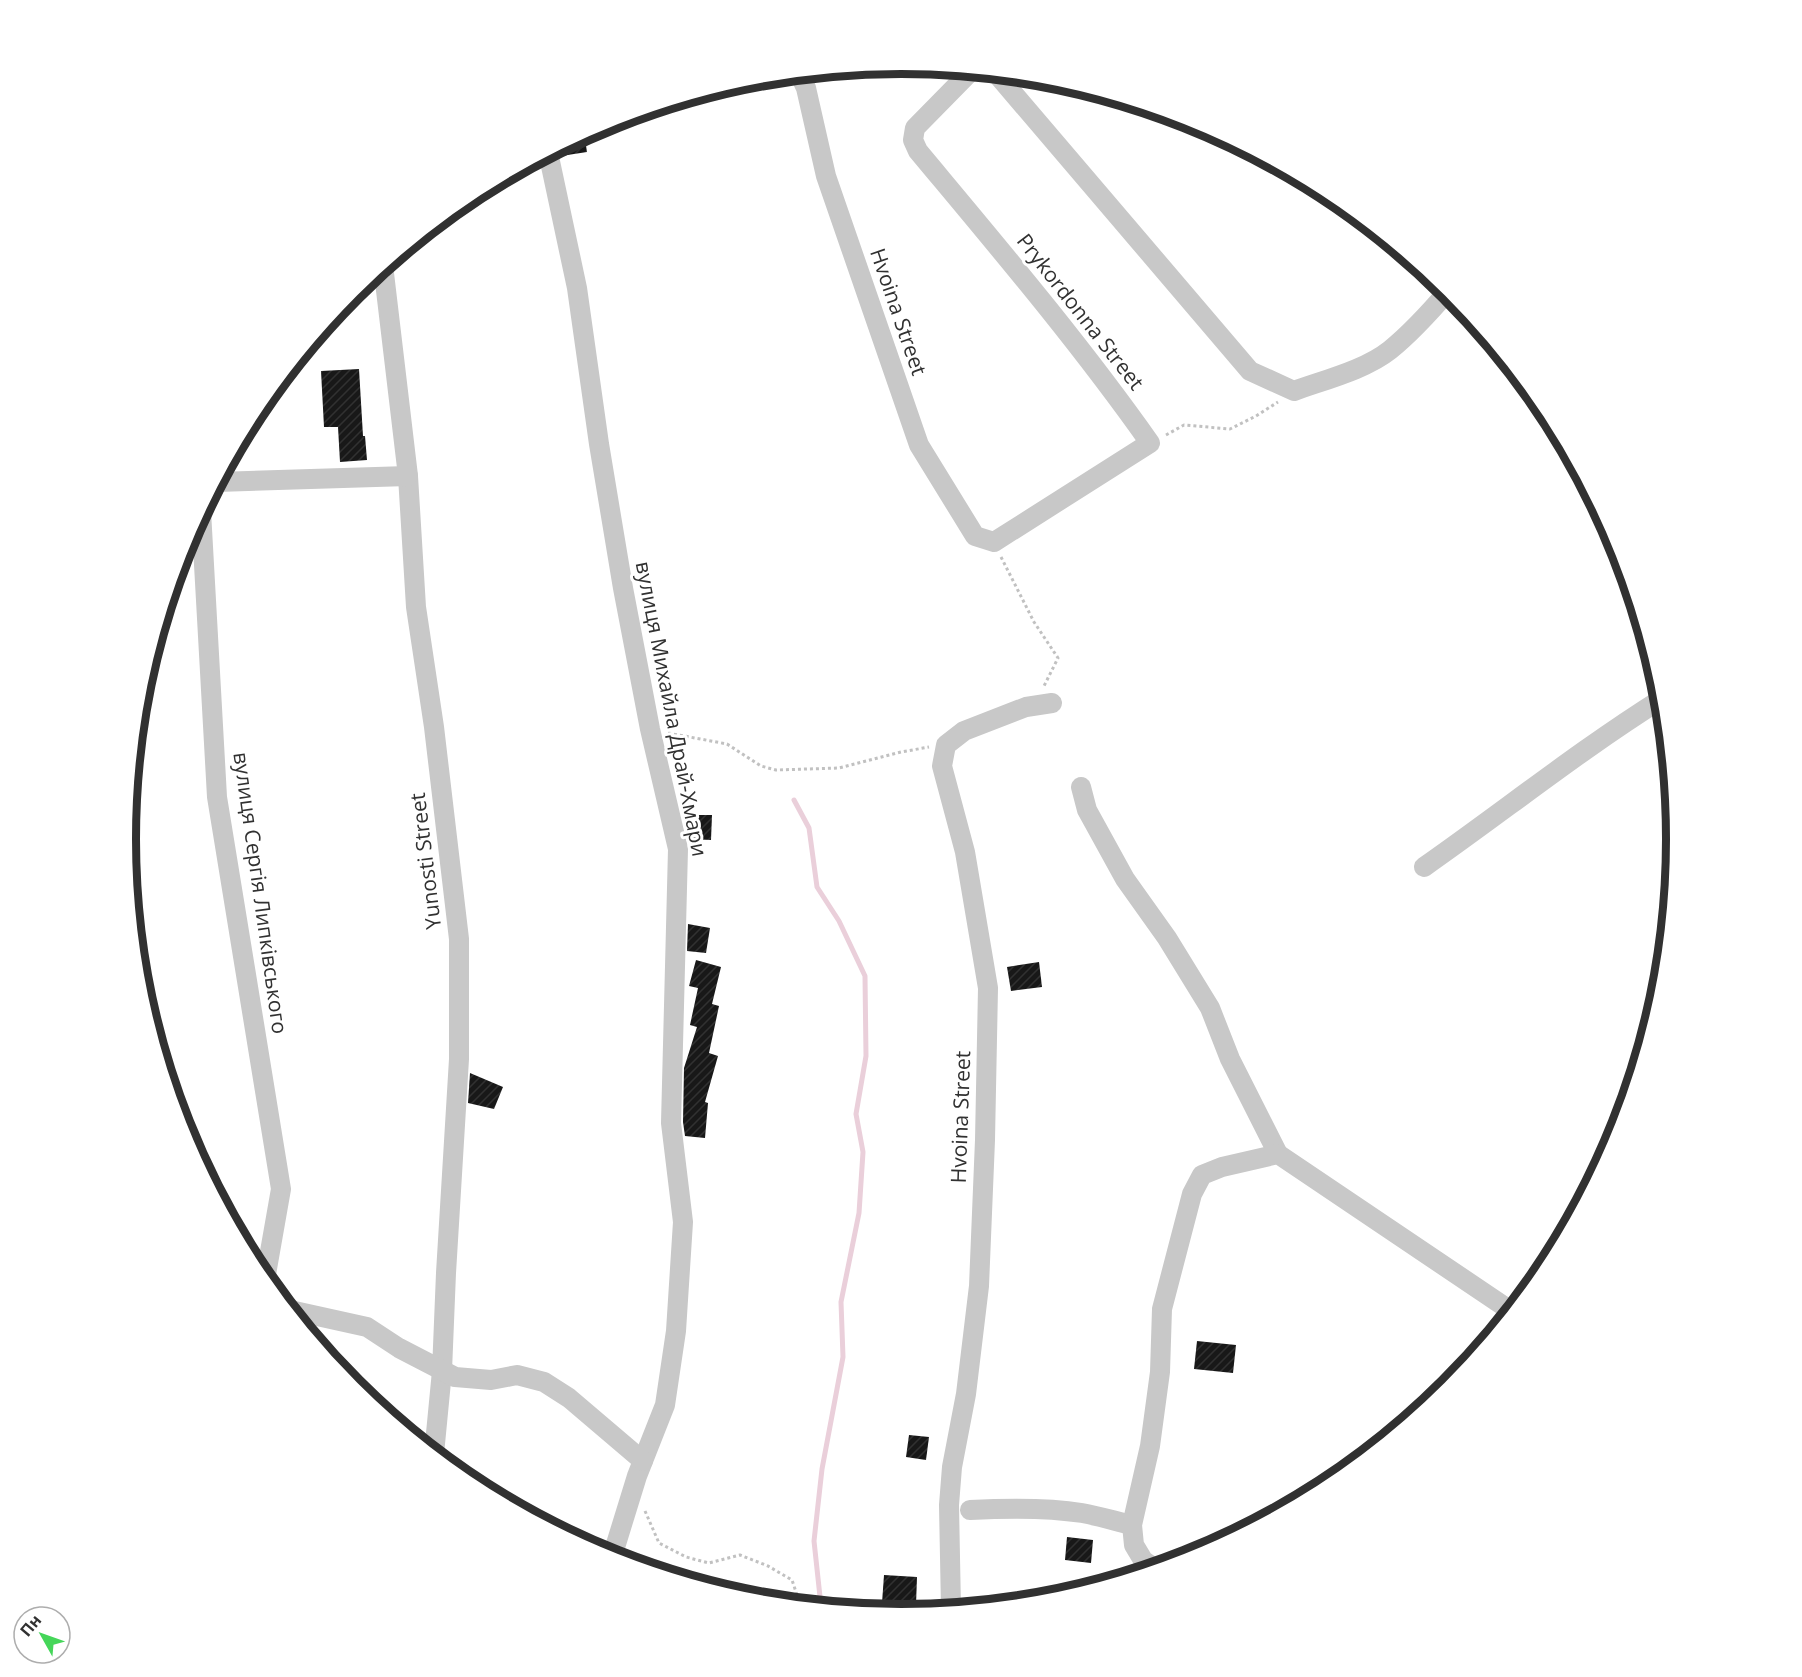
<svg xmlns="http://www.w3.org/2000/svg" width="1802" height="1677" font-family="'Open Sans',sans-serif">
	<style>
		.lines { fill: none; stroke-linecap: round; stroke-linejoin: round }
		.stream { stroke: #eacfda; stroke-width: 5 }
		.building { fill: url(#building-hatch) }
		.path { stroke: #c1c1c1; stroke-width: 3; stroke-dasharray: 3 3; stroke-linecap: butt }
		.minor { stroke: #c8c8c8; stroke-width: 20 }
		.labels { text-anchor: middle; stroke-width: 6; stroke-linejoin: round; paint-order: stroke }
		.street-label { font-size: 21px; fill: #313131; stroke: #fff }
		.rim { fill: none; stroke: #313131; stroke-width: 8 }
	</style>
	<defs>
		<pattern id="building-hatch" width="6" height="6" patternUnits="userSpaceOnUse" patternTransform="scale(1.5)"><rect width="6" height="6" fill="#181818"/><path d="M-1 1l2-2M0 6l6-6M5 7l2-2" fill="none" stroke="#313131"/></pattern>
	</defs>
	<rect width="100%" height="100%" fill="#fff"/>
	<g class="lines">
		<path class="stream" d="M794,800L809,828L817,887L839,921L865,976L866,1056L856,1114L863,1152L859,1213L841,1302L843,1357L822,1469L814,1541L821,1606"/>
	</g>
	<g class="building">
		<path d="M584,133L587,152L561,156L558,147Z"/>
		<path d="M359,369L363,436H365L367,460L340,462L338,427H324L321,371Z"/>
		<path d="M689,815H712L711,840L689,839Z"/>
		<path d="M688,924L710,928L706,953L687,951Z"/>
		<path d="M696,960L721,967L712,1004L719,1006L709,1053L718,1056L705,1102L708,1103L705,1138L685,1136L683,1122L684,1068L697,1027L690,1025L698,988L689,986Z"/>
		<path d="M1039,962L1042,987L1011,991L1007,967Z"/>
		<path d="M470,1073L503,1087L494,1109L468,1103Z"/>
		<path d="M1197,1341L1236,1345L1233,1373L1194,1369Z"/>
		<path d="M909,1435L929,1437L926,1460L906,1457Z"/>
		<path d="M1067,1537L1093,1540L1091,1563L1065,1560Z"/>
		<path d="M884,1575L917,1577L916,1605L882,1603Z"/>
	</g>
	<g class="lines">
		<g class="path">
			<path d="M1166,435L1184,425L1230,429L1256,416L1278,402"/>
			<path d="M1001,557L1034,622L1058,658L1043,688"/>
			<path d="M668,733L727,744L761,766L776,770L839,768L901,752L929,747"/>
			<path d="M645,1511L659,1543L686,1557L709,1563L740,1555L768,1566L792,1580L800,1604"/>
		</g>
		<g class="minor">
			<path d="M995,72L1250,371L1294,391C1324,380 1365,370 1390,350C1411,333 1431,311 1449,290"/>
			<path d="M799,73L806,88L826,176L919,445L975,536L994,542L1150,443C1078,341 998,247 918,151L913,140L915,128L972,70"/>
			<path d="M548,152L577,288L599,444L623,588L650,729L678,849L671,1123L683,1222L676,1331L665,1405L637,1476L612,1557"/>
			<path d="M383,265L408,476L416,607L434,727L459,939V1059L446,1273L442,1371L434,1454"/>
			<path d="M217,482L408,476"/>
			<path d="M201,511L217,797L281,1189L265,1280"/>
			<path d="M1081,787L1087,810L1125,879L1167,938L1210,1008L1230,1059L1278,1154"/>
			<path d="M1424,867C1504,811 1580,750 1663,698"/>
			<path d="M290,1310L367,1327L399,1348L455,1377L491,1380L517,1375L544,1382L569,1398L643,1461"/>
			<path d="M970,1510C1007,1508 1045,1507 1082,1513C1099,1516 1115,1521 1132,1525"/>
			<path d="M1154,1568L1143,1560L1134,1545L1132,1525L1150,1446L1160,1372L1162,1309L1192,1194L1202,1175L1222,1167L1278,1154L1511,1311"/>
			<path d="M951,1609L949,1505L952,1467L966,1394L979,1286L985,1140L988,988L965,852L942,766L946,745L964,731L1026,707L1052,703"/>
		</g>
	</g>
	<g class="labels">
		<g class="street-label">
			<text transform="translate(898 312) rotate(71)" y="7">Hvoina Street</text>
			<text transform="translate(1080 312) rotate(52)" y="7">Prykordonna Street</text>
			<text transform="translate(671 709) rotate(79)" y="7">вулиця Михайла Драй-Хмари</text>
			<text transform="translate(426 861) rotate(-97)" y="7">Yunosti Street</text>
			<text transform="translate(260 893) rotate(82)" y="7">вулиця Сергія Липківського</text>
			<text transform="translate(961 1117) rotate(-88)" y="7">Hvoina Street</text>
		</g>
	</g>
	<path d="M0 0H1802V1677H0ZM136 839a765 765 0 1 1 1530 0a765 765 0 1 1-1530 0Z" fill="#fff" fill-rule="evenodd"/>
	<path class="rim" d="M136 839a765 765 0 1 1 1530 0a765 765 0 1 1-1530 0Z"/>
	<g transform="translate(42 1635) rotate(310)"><circle r="28" fill="#ffffff" stroke="#adadad" stroke-width="1.5"/>
	<path d="M0-4.5L10 22L0 15L-10 22Z" fill="#45d659"/>
	<text y="-9" font-size="16" font-weight="bold" text-anchor="middle" fill="#313131">Пн</text>
	</g>
</svg>
